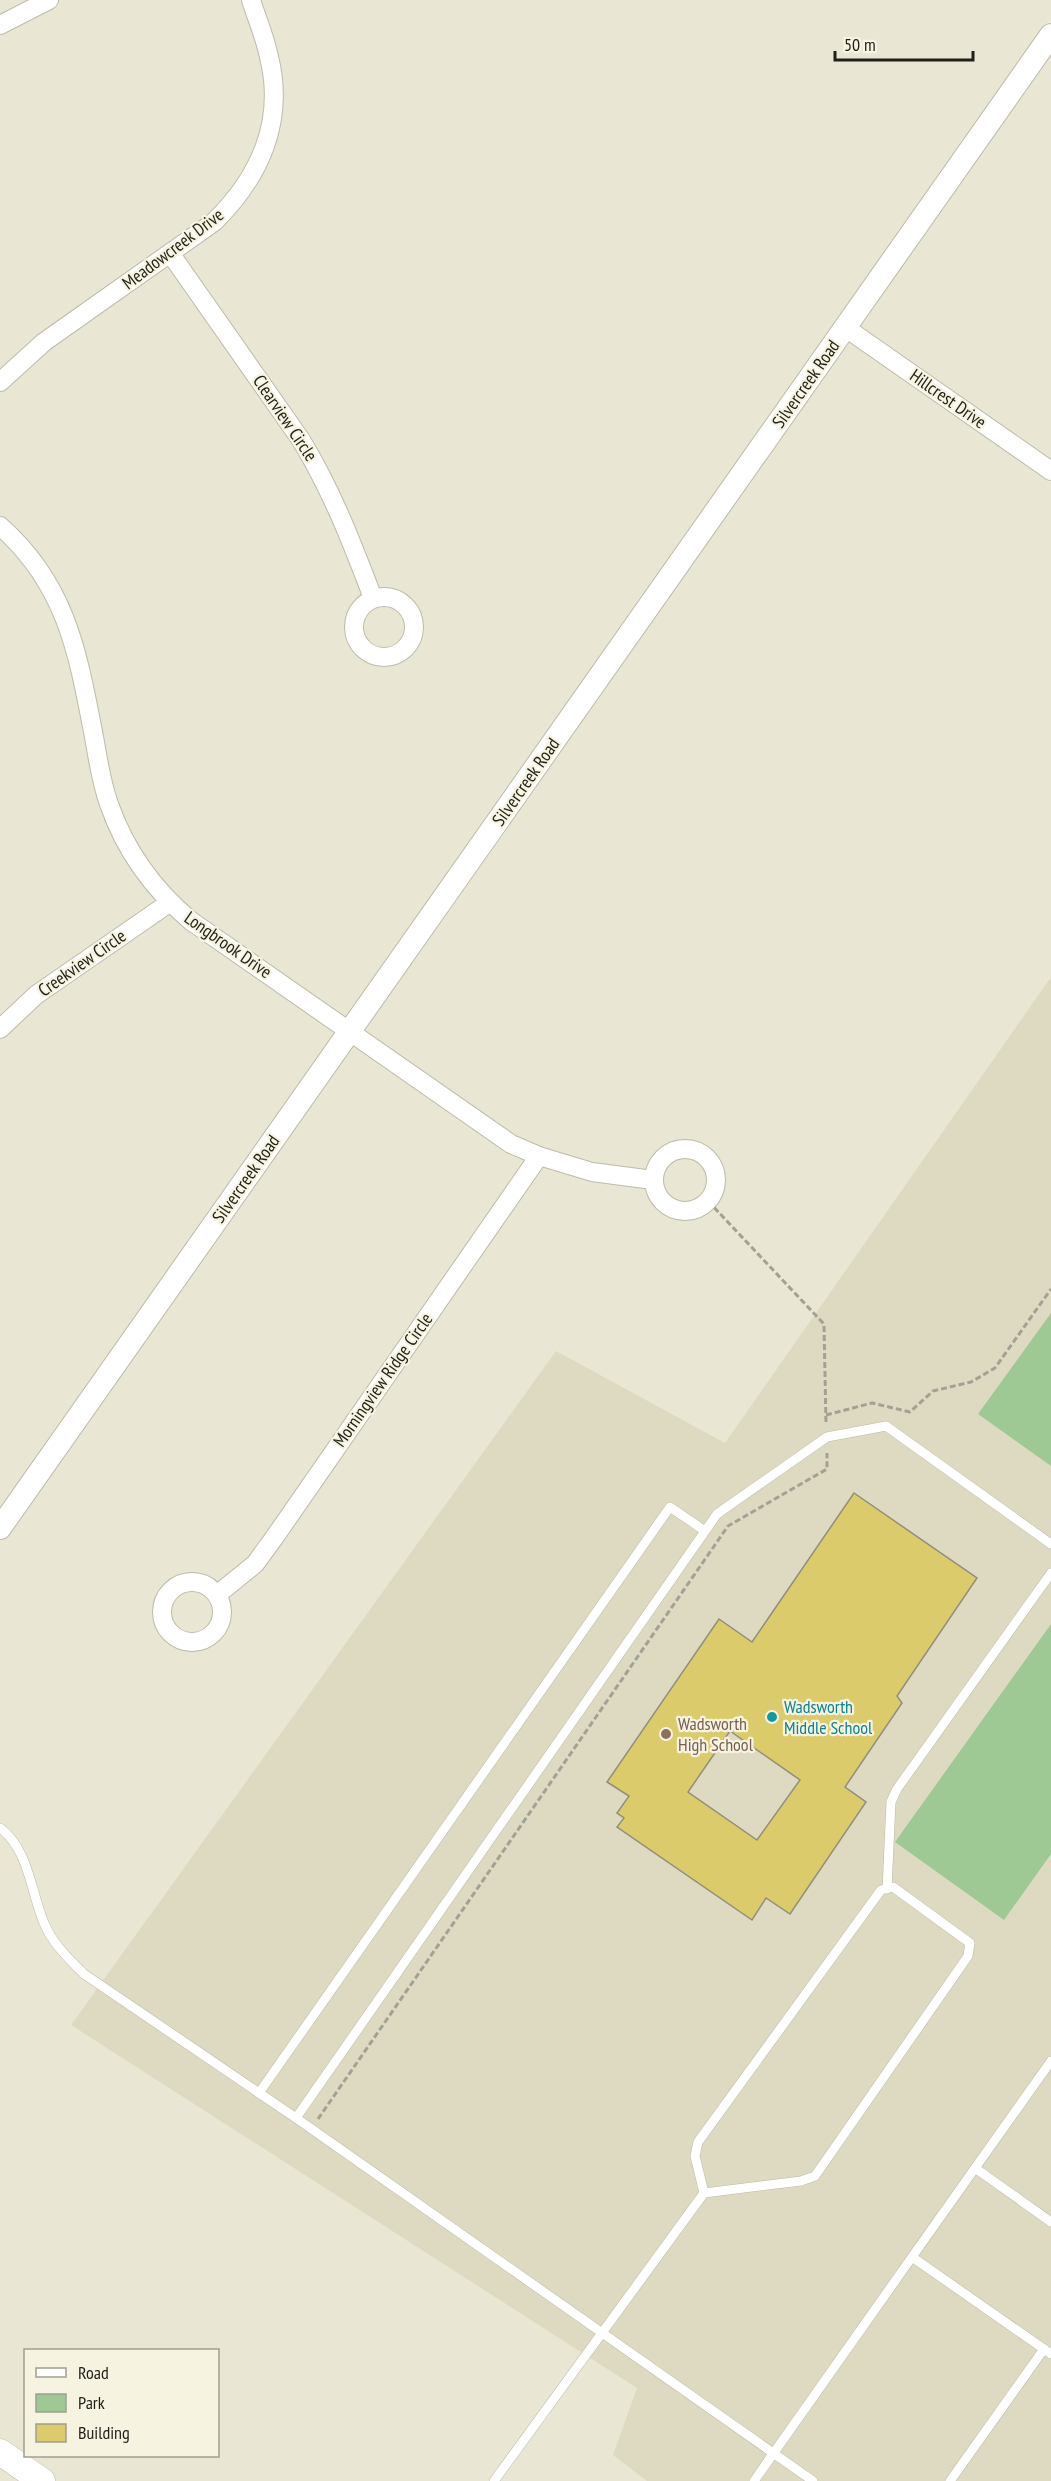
<svg xmlns="http://www.w3.org/2000/svg" width="1051" height="2481" font-family="'PT Sans Narrow',sans-serif">
	<style>
		.built { fill: #dedac1 }
		.green { fill: #9ec894 }
		.building { fill: #dbcb6a; stroke: #908e7d; stroke-width: 1.5; fill-rule: evenodd }
		.lines { fill: none; stroke-linecap: round; stroke-linejoin: round }
		.service-casing { stroke: #bdbba9; stroke-width: 10 }
		.minor-casing { stroke: #bdbba9; stroke-width: 20 }
		.tertiary-casing { stroke: #bdbba9; stroke-width: 24 }
		.secondary-casing { stroke: #bdbba9; stroke-width: 27 }
		.path { stroke: #a3a193; stroke-width: 3; stroke-dasharray: 6 3; stroke-linecap: butt }
		.service { stroke: #fff; stroke-width: 9 }
		.minor { stroke: #fff; stroke-width: 18 }
		.tertiary { stroke: #fff; stroke-width: 22 }
		.secondary { stroke: #fff; stroke-width: 26 }
		.culture-dot { fill: #0f9aa8; stroke: #f6f4e1; stroke-width: 2 }
		.education-dot { fill: #8d6e63; stroke: #f6f4e1; stroke-width: 2 }
		.labels { text-anchor: middle; stroke-width: 4.5; stroke-linejoin: round; paint-order: stroke }
		.street-label { font-size: 18px; fill: #201f18; stroke: #f6f4e1 }
		.culture-label { font-size: 18px; fill: #0d838f; stroke: #f6f4e1; text-anchor: start }
		.education-label { font-size: 18px; fill: #785e54; stroke: #f6f4e1; text-anchor: start }
	</style>
	<rect width="100%" height="100%" fill="#e9e6d4"/>
	<path class="built" d="M1051,977V2481H647L613,2455L637,2388L71,2025L556,1351L725,1443Z"/>
	<g class="green">
		<path d="M1051,1313V1466L978,1414Z"/>
		<path d="M1051,1624V1854L1004,1920L895,1842Z"/>
	</g>
	<path class="building" d="M854,1493L977,1578L897,1696L902,1703L845,1787L866,1802L790,1914L766,1898L752,1920L617,1827L624,1818L617,1813L629,1796L607,1782L719,1619L752,1642ZM730,1731L800,1780L757,1840L688,1792Z"/>
	<g class="lines">
		<defs>
			<g id="service">
				<path d="M0,1828C29,1849 31,1893 44,1923C52,1943 69,1959 84,1974L296,2118L813,2481"/>
				<path d="M887,1889L891,1802L897,1789L1051,1573"/>
				<path d="M1051,2061L912,2257L1051,2354"/>
				<path d="M259,2093L670,1507L705,1531"/>
				<path d="M296,2118L717,1514L827,1437L886,1426L1051,1544"/>
				<path d="M975,2168L1051,2222"/>
				<path d="M494,2481L704,2193L695,2156L698,2142L881,1890L893,1887L970,1943L968,1956L815,2176L801,2181L704,2193"/>
				<path d="M754,2481L912,2257"/>
				<path d="M950,2481L1044,2349"/>
			</g>
			<g id="minor">
				<path d="M0,25L49,0"/>
				<path d="M170,253L301,440C332,491 352,543 373,598"/>
				<path d="M846,328L1051,471"/>
				<path d="M0,382L44,342L214,222C260,177 285,121 269,57C265,37 257,19 251,0"/>
				<path d="M0,526C67,585 78,654 94,737C98,759 101,782 109,804C125,850 154,890 191,921L511,1144L539,1156L592,1172L653,1180"/>
				<circle cx="384" cy="627" r="30"/>
				<path d="M0,1029L36,995L169,903"/>
				<circle cx="685" cy="1180" r="31"/>
				<circle cx="192" cy="1612" r="30"/>
				<path d="M218,1594L255,1564L274,1538L539,1156"/>
			</g>
			<path id="tertiary" d="M0,1528L1051,35"/>
			<path id="secondary" d="M0,2452L42,2481"/>
		</defs>
		<use href="#service" class="service-casing"/>
		<use href="#minor" class="minor-casing"/>
		<use href="#tertiary" class="tertiary-casing"/>
		<use href="#secondary" class="secondary-casing"/>
		<g class="path">
			<path d="M708,1201L824,1324L826,1423"/>
			<path d="M826,1415L872,1403L910,1412L933,1391L971,1382L995,1368L1051,1289"/>
			<path d="M318,2119L728,1526L827,1469V1453"/>
		</g>
		<use href="#service" class="service"/>
		<use href="#minor" class="minor"/>
		<use href="#tertiary" class="tertiary"/>
		<use href="#secondary" class="secondary"/>
	</g>
	<circle class="culture-dot" cx="772" cy="1717" r="6"/>
	<circle class="education-dot" cx="666" cy="1734" r="6"/>
	<g class="labels">
		<g class="street-label">
			<text transform="translate(173 249) rotate(-37)" y="6">Meadowcreek Drive</text>
			<text transform="translate(806 384) rotate(-55)" y="6">Silvercreek Road</text>
			<text transform="translate(948 399) rotate(35)" y="6">Hillcrest Drive</text>
			<text transform="translate(285 418) rotate(56)" y="6">Clearview Circle</text>
			<text transform="translate(526 782) rotate(-55)" y="6">Silvercreek Road</text>
			<text transform="translate(228 945) rotate(35)" y="6">Longbrook Drive</text>
			<text transform="translate(82 963) rotate(-35)" y="6">Creekview Circle</text>
			<text transform="translate(246 1179) rotate(-55)" y="6">Silvercreek Road</text>
			<text transform="translate(383 1380) rotate(-55)" y="6">Morningview Ridge Circle</text>
		</g>
		<g class="culture-label">
			<text x="784" y="1713">Wadsworth<tspan x="784" dy="21">Middle School</tspan></text>
		</g>
		<g class="education-label">
			<text x="678" y="1730">Wadsworth<tspan x="678" dy="21">High School</tspan></text>
		</g>
	</g>
	<rect x="24" y="2349" width="195" height="108" fill="#f6f4e1" stroke="#a09f91" stroke-width="1.5"/>
	<rect x="36" y="2368" width="30" height="9" fill="#ffffff" stroke="#a09f91" stroke-width="1.5"/>
	<text x="78" y="2379" font-size="18" fill="#201f18">Road</text>
	<rect x="36" y="2394" width="30" height="18" fill="#9ec894" stroke="#a09f91" stroke-width="1.5"/>
	<text x="78" y="2409" font-size="18" fill="#201f18">Park</text>
	<rect x="36" y="2424" width="30" height="18" fill="#dbcb6a" stroke="#a09f91" stroke-width="1.5"/>
	<text x="78" y="2439" font-size="18" fill="#201f18">Building</text>
	<path d="M835 51v9h138v-9" fill="none" stroke="#201f18" stroke-width="3"/>
	<text x="844" y="51" font-size="18" fill="#201f18" stroke="#f6f4e1" stroke-width="4.5" paint-order="stroke">50 m</text>
</svg>
